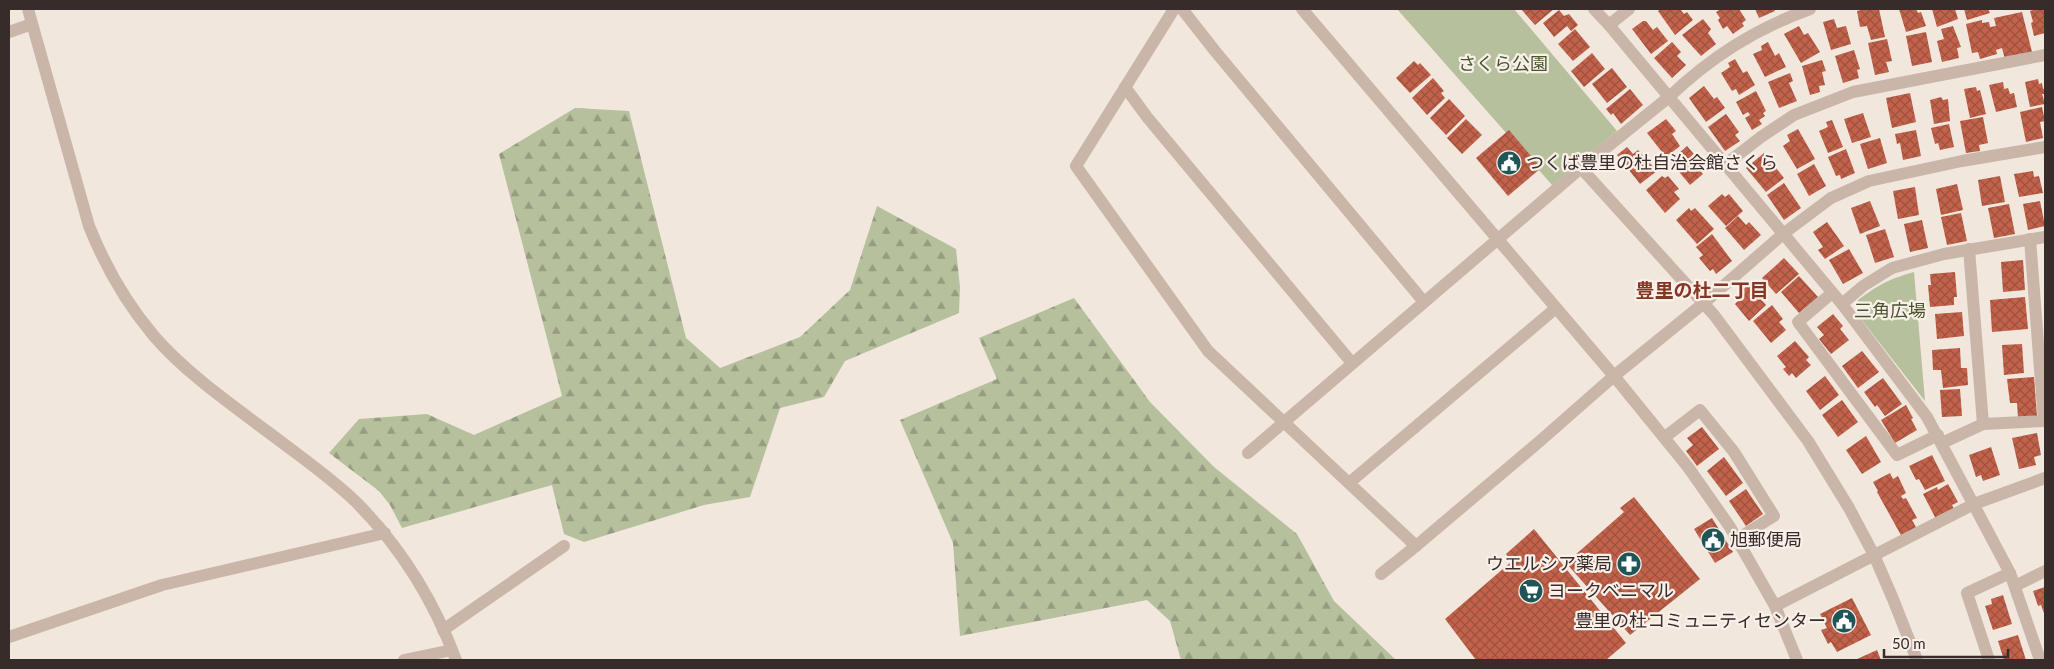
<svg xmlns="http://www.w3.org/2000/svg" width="2054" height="669" font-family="Lato,'Noto Sans JP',sans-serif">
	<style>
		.forest { fill: url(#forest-firs) }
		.park { fill: #b6c09d }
		.building { fill: url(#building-cross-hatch) }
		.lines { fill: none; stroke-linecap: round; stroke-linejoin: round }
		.minor { stroke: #c9b6a9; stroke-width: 12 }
		.labels { text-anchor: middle; stroke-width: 4.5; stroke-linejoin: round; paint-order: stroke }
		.park-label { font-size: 18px; fill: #47542d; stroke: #f9f1e9 }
		.poi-label { font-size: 18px; fill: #372c29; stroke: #f9f1e9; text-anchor: start }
		.neighbourhood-label { font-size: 19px; font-weight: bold; fill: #833724; stroke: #f9f1e9 }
	</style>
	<defs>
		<pattern id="forest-firs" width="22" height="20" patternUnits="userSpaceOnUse" patternTransform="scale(1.25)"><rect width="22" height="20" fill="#b6c09d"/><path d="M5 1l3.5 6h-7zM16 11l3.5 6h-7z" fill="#959c80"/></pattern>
		<pattern id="building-cross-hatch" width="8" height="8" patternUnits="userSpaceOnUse" patternTransform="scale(1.25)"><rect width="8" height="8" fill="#c2624a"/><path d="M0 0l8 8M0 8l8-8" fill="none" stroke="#9e513e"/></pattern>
	</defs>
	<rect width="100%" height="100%" fill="#f1e7dd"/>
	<g class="forest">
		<path d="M575,108L629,111L686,338L720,368L800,337L850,290L877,206L956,249L960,287L959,313L845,361L824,397L780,408L750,497L704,505L584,542L564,534L552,485L402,528L390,505L379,491L329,453L359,419L427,414L474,435L562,396L499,154Z"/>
		<path d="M1074,298L1150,402L1214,467L1297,534L1334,601L1396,660H1181L1170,621L1147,600L960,636L953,543L900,420L997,379L979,338Z"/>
	</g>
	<g class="park">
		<path d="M1397,9H1514L1617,131L1552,185Z"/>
		<path d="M1914,272L1925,401L1857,314L1858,300C1878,285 1889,279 1914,272Z"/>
	</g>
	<g class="building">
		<path d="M1521,9H1554L1535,25Z"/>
		<path d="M1661,9H1680L1684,14L1687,12L1693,20L1675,35L1658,11Z"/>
		<path d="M1721,9H1739L1746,20L1742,23L1744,26L1733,34L1727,26L1723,29L1718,20L1720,18L1716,12Z"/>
		<path d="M1755,9H1774L1775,11L1759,18Z"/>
		<path d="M1866,9H1879L1885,37L1871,40L1867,26L1860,27L1857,11Z"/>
		<path d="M1899,9H1916L1918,13L1921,12L1926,26L1906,32Z"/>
		<path d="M1932,9H1955L1958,19L1937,27Z"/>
		<path d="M1964,9H1988L1990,13L1967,20Z"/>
		<path d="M2037,9H2045V33L2034,36L2031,23L2033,22L2030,11Z"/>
		<path d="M1559,10L1564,16L1569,14L1578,25L1571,31L1567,26L1554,37L1543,23Z"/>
		<path d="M2022,12L2032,52L2005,59L2002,48L1996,50L1997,54L1980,59L1978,52L1972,53L1966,24L1982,20V23L1989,22L1990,27L1996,26L1994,18Z"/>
		<path d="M1703,19L1711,29L1708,33L1716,44L1701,56L1682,35Z"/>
		<path d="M1834,19L1837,28L1846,26L1851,44L1831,50L1823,22Z"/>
		<path d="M1643,21H1646L1653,30L1657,27L1668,41L1651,54L1632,29Z"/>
		<path d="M1799,26L1804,35L1808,33L1820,52L1801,63L1784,34Z"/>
		<path d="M1953,26L1961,47L1957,48L1959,58L1942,62L1937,41L1944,39L1941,29Z"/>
		<path d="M1575,29L1590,47L1573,61L1558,44Z"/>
		<path d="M1926,32L1932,62L1912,66L1906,36Z"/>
		<path d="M1887,39L1892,61L1886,62L1889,72L1875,75L1868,43Z"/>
		<path d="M1672,42L1681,52L1677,56L1686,65L1672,78L1654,58Z"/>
		<path d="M1768,42L1775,56L1779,53L1786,67L1765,77L1753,54L1762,50L1761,46Z"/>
		<path d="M1854,50L1860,69L1857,70L1859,78L1843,83L1835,56Z"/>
		<path d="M1592,53L1605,69L1584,87L1571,71Z"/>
		<path d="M1735,59L1743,73L1747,71L1755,85L1739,95L1736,89L1732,91L1721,73L1730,67L1728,63Z"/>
		<path d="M1822,60L1826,71L1822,72L1825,85L1819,86L1820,92L1810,95L1802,66Z"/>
		<path d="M1414,61L1418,65L1420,63L1431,75L1410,93L1396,78Z"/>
		<path d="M1612,68L1627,87L1607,103L1592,84Z"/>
		<path d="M1790,73L1793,81L1789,83L1797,101L1779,108L1768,82Z"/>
		<path d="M1433,78L1444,91L1441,93L1445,98L1427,115L1412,98Z"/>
		<path d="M2038,79L2039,84L2042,83L2043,89L2045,88V94H2042L2045,104L2030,107L2025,82Z"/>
		<path d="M2003,82L2004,89L2008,88L2010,94L2014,93L2017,107L1996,112L1989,85Z"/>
		<path d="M1704,86L1714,99L1717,97L1725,108L1706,122L1689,98Z"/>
		<path d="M1976,87L1977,91L1980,90L1986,114L1970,118L1964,89Z"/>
		<path d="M1630,89L1643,105L1621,124L1613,113L1611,115L1606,109Z"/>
		<path d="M1756,91L1766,111L1763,113L1765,116L1759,120L1762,124L1752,130L1745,118L1750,115L1748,112L1743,115L1736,102Z"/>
		<path d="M1910,93L1916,122L1892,128L1886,98Z"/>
		<path d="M1941,97L1943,100L1948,99L1950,121L1934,124L1930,100Z"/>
		<path d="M1449,99L1465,116L1446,135L1430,118Z"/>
		<path d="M2042,107L2045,121L2040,122L2043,138L2026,142L2020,112Z"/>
		<path d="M1863,113L1871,137L1852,143L1844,119Z"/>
		<path d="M1726,114L1739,132L1735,135L1740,141L1725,151L1708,127Z"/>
		<path d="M1983,117L1988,143L1979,145L1980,151L1966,153L1960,121Z"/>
		<path d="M1466,119L1482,135L1462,154L1447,138Z"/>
		<path d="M1666,119L1676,131L1672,134L1680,146L1666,157L1647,133Z"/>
		<path d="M1832,120L1843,147L1828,153L1819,131L1828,127L1826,122Z"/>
		<path d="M1949,124L1954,147L1940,150L1938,143L1935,144L1931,128Z"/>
		<path d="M1798,129L1815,159L1797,169L1783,146L1790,141L1787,135Z"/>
		<path d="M1509,130L1541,168L1508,196L1476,158Z"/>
		<path d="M1916,130L1921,156L1903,160L1900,143L1897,144L1895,134Z"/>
		<path d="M1880,138L1887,163L1868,169L1860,144Z"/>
		<path d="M1687,146L1699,160L1695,164L1703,174L1690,185L1670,161Z"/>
		<path d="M1627,147L1633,154L1638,150L1657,171L1640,184L1617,155Z"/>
		<path d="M1846,149L1855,173L1841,179L1840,175L1836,176L1828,157Z"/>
		<path d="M1764,153L1784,178L1766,192L1746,168Z"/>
		<path d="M1814,164L1826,186L1809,196L1797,174Z"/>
		<path d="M2033,171L2034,177L2039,176L2043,193L2019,197L2014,174Z"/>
		<path d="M1662,176L1665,178L1668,176L1679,189L1674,192L1680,199L1665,213L1646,190Z"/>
		<path d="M2000,176L2005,202L1982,206L1978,180Z"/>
		<path d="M1784,183L1801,208L1784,220L1767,195Z"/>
		<path d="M1957,184L1963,210L1941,215L1936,189Z"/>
		<path d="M1915,187L1919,215L1898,219L1893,191Z"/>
		<path d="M1722,194L1725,197L1729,194L1743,211L1726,226L1708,206Z"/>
		<path d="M1870,201L1880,226L1860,234L1851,208Z"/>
		<path d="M2040,201L2045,226L2028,230L2023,204Z"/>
		<path d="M2009,204L2015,234L1994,238L1988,208Z"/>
		<path d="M1689,208L1691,211L1695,208L1714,229L1697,244L1676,220Z"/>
		<path d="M1961,213L1967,241L1947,245L1941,217Z"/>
		<path d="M1738,216L1746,225L1749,222L1761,235L1744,250L1725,228Z"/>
		<path d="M1922,220L1928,248L1910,252L1904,224Z"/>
		<path d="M1827,222L1844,246L1825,259L1818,250L1823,247L1813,232Z"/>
		<path d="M1885,229L1894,257L1875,263L1866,235Z"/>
		<path d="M1712,234L1732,261L1716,274L1713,269L1710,271L1699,258L1703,255L1696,247Z"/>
		<path d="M1849,249L1863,273L1843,284L1829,260Z"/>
		<path d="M1784,258L1799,274L1776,294L1762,278Z"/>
		<path d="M2023,260L2025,290L2003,292L2001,262Z"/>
		<path d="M1955,272L1957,297H1954V305L1930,307L1928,285H1931L1930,274Z"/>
		<path d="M1799,276L1818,297L1799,313L1781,292Z"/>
		<path d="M1748,285L1766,305L1749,321L1735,304L1739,300L1735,296Z"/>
		<path d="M2025,297L2028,329L1992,332L1990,300Z"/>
		<path d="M1772,305L1783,319L1779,322L1786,330L1771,343L1753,321Z"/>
		<path d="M1962,312L1964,336L1937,339L1935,314Z"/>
		<path d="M1833,314L1843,326L1840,329L1849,340L1831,354L1819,339L1824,335L1817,327Z"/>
		<path d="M1795,341L1809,357L1806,360L1811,365L1796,378L1792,373L1789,376L1783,369L1786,367L1777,356Z"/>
		<path d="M2022,344L2024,373L2004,375L2002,345Z"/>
		<path d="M1960,348L1961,368H1967L1968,385L1943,388L1941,370H1933L1932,350Z"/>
		<path d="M1862,351L1879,372L1858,388L1842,366Z"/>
		<path d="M1825,376L1839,395L1820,410L1806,391Z"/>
		<path d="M2034,377L2037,416L2018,418L2017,403H2010L2007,379Z"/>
		<path d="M1883,378L1902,404L1885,416L1877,405L1875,407L1864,392Z"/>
		<path d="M1960,389L1962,416L1942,417L1940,390Z"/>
		<path d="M1842,400L1858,422L1838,437L1822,415Z"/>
		<path d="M1906,405L1913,418L1911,419L1917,430L1895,443L1881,420Z"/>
		<path d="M1702,427L1719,449L1697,466L1686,451L1693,445L1687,438Z"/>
		<path d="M2037,433L2041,455L2034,457L2036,465L2019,469L2012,438Z"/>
		<path d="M1866,436L1881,462L1862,474L1846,450Z"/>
		<path d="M1991,447L2000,475L1983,481L1981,475L1976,477L1969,455Z"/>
		<path d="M1932,455L1945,481L1925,490L1919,479L1916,480L1909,466Z"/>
		<path d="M1724,457L1743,483L1726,496L1707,471Z"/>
		<path d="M1890,473L1893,479L1898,476L1906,493L1901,496L1903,499L1906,498L1917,518L1912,520L1917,529L1902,537L1877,492L1878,491L1873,482Z"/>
		<path d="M1948,484L1958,502L1952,505L1954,509L1936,519L1923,494L1937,487L1938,490Z"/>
		<path d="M1746,489L1763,514L1746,526L1729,501Z"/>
		<path d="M1634,497L1700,579L1630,635L1566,563L1624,512L1620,508Z"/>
		<path d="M1712,518L1733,552L1715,563L1694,529Z"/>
		<path d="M1534,529L1626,643L1606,660H1476L1445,619L1511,562L1506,554Z"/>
		<path d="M2045,587V616L2041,605L2038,606L2033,591Z"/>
		<path d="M2003,595L2012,624L1993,630L1985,606L1992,604L1991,599Z"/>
		<path d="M1852,598L1871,635L1837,652L1831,642L1828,644L1821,630L1827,628L1820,614Z"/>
		<path d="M2018,635L2026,660H2004L1998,641Z"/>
		<path d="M1877,650L1881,660H1855Z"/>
	</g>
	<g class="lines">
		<g class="minor">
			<path d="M28,9L89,226C105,266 126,303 154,336C189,377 245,414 288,447C312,465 337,483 358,504C402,549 434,601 456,660"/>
			<path d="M1174,9L1076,166L1208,351L1416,546L1540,441L1614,376L1704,303L1783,234L1831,198L1869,181L1962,161L2045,147"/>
			<path d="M1182,9L1215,51L1424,302"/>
			<path d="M1302,9L1614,376L1688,467L1730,527L1775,606L1974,504L2045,478"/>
			<path d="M1594,9L1609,25"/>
			<path d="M1629,9L1609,25L1669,97C1711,57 1755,29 1810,9"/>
			<path d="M9,32L32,24"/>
			<path d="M1125,87L1147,117L1352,363"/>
			<path d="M1726,164L1761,137L1794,115L1853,92L2045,55"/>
			<path d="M1581,168L1714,315L1808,441L1849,508L1874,555L1893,599L1917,660"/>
			<path d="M1832,293L1798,322L1897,455L1938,435"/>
			<path d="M1842,304L1863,286L1892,268L1944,254L2045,237"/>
			<path d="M1983,424L2044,421L2030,239"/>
			<path d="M1665,437L1700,410L1734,452L1774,516L1737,539"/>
			<path d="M1942,443L1983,424L1969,249"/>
			<path d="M1248,453L1581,168L1669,97L1842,304L1927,417L2010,573L2040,660"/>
			<path d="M1349,483L1556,308"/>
			<path d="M1381,574L1416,546"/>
			<path d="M2015,586L2045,571"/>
			<path d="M1775,606L1797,660"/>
			<path d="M443,630L564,546"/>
			<path d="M9,637L162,585L385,533"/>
			<path d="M404,660L452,650"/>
			<path d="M1989,660L1967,593L2010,573"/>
		</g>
	</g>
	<defs>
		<symbol id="civic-disc" viewBox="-11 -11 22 22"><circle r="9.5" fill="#1f5557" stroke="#f9f1e9"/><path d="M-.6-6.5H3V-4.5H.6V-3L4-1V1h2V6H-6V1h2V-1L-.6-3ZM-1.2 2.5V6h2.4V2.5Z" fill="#fff"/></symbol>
		<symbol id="pharmacy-disc" viewBox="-11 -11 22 22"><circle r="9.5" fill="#1f5557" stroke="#f9f1e9"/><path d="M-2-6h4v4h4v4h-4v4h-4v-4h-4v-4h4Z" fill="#fff"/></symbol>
		<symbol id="supermarket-disc" viewBox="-11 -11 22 22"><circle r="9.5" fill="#1f5557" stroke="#f9f1e9"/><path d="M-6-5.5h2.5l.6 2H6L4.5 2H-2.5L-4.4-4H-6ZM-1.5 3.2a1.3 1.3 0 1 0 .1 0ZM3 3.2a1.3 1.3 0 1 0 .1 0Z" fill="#fff"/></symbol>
	</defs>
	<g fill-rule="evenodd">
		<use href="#civic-disc" x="1495" y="149" width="28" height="28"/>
		<use href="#civic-disc" x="1699" y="526" width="28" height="28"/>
		<use href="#pharmacy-disc" x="1615" y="550" width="28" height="28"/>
		<use href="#supermarket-disc" x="1517" y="577" width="28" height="28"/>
		<use href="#civic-disc" x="1830" y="607" width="28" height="28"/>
	</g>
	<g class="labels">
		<g class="park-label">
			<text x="1503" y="70">さくら公園</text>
			<text x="1890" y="317">三角広場</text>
		</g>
		<g class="poi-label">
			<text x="1526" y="169">つくば豊里の杜自治会館さくら</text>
			<text x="1730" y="546">旭郵便局</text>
			<text x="1612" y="570" text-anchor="end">ウエルシア薬局</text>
			<text x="1548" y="597">ヨークベニマル</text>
			<text x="1826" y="627" text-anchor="end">豊里の杜コミュニティセンター</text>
		</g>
		<g class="neighbourhood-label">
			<text x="1702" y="297">豊里の杜二丁目</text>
		</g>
	</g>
	<rect width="2054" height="669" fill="none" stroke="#372c29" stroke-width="20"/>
	<path d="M1884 649v8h124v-8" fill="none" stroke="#372c29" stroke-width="2.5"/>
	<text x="1892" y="649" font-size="15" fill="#372c29" stroke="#f9f1e9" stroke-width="4" paint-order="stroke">50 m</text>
</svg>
